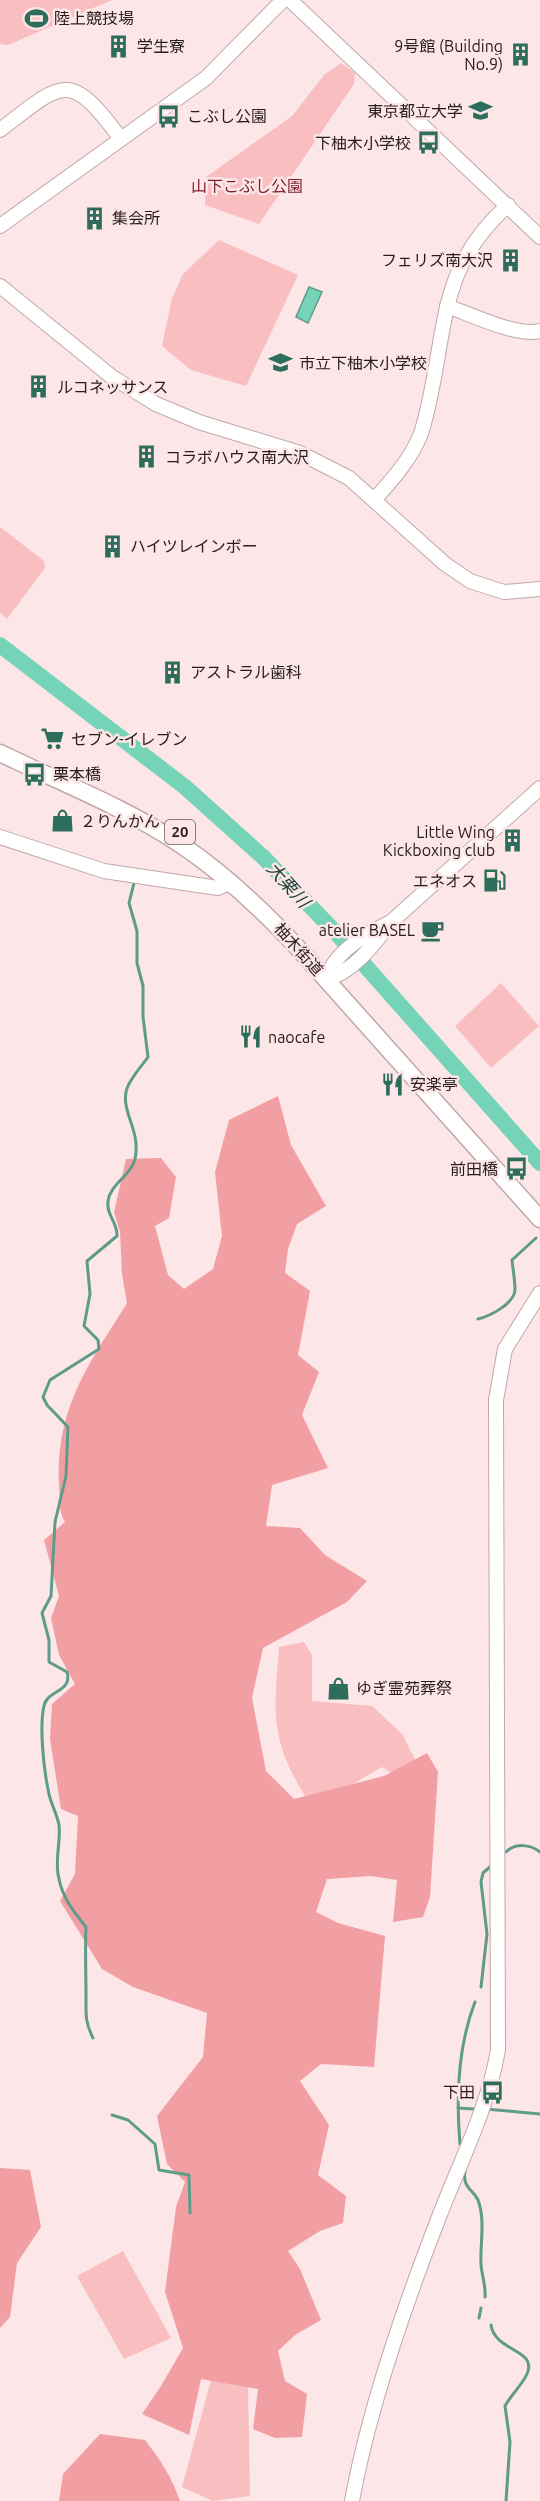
<svg xmlns="http://www.w3.org/2000/svg" width="540" height="2501" font-family="Ubuntu,'Noto Sans JP',sans-serif">
	<style>
		.green { fill: #f9bfc0 }
		.forest { fill: #f29fa3 }
		.water { fill: #75d3b7; stroke: #5e9c89; stroke-width: 1.5 }
		.lines { fill: none; stroke-linecap: round; stroke-linejoin: round }
		.stream { stroke: #5e9c89; stroke-width: 3 }
		.river { stroke: #75d3b7; stroke-width: 16 }
		.minor-casing { stroke: #c1a8a8; stroke-width: 16 }
		.major-casing { stroke: #c1a8a8; stroke-width: 19 }
		.minor { stroke: #fff; stroke-width: 14 }
		.major { stroke: #fff; stroke-width: 16 }
		.labels { text-anchor: middle; stroke-width: 5; stroke-linejoin: round; paint-order: stroke }
		.shield { fill: #fce6e7; stroke: #67595a; stroke-width: 1.5 }
		.shield-label { font-size: 15px; font-weight: bold; fill: #271d1d }
		.poi-label { font-size: 16px; fill: #271d1d; stroke: #fce6e7; text-anchor: start }
		.park-label { font-size: 16px; fill: #812230; stroke: #fce6e7 }
		.street-label { font-size: 16px; fill: #271d1d; stroke: #fce6e7 }
		.water-label { font-size: 18px; font-style: italic; fill: #1b453a; stroke: #fce6e7 }
	</style>
	<rect width="100%" height="100%" fill="#fce6e7"/>
	<g class="green">
		<path d="M0,0H112L8,45L0,44Z"/>
		<path d="M341,63L355,73L354,84L259,224L205,205L206,177L292,116L324,75Z"/>
		<path d="M219,240L298,275L246,386L191,370L162,346L172,298L183,274Z"/>
		<path d="M0,527L44,561L45,568L7,619L0,613Z"/>
		<path d="M501,983L539,1026L491,1068L455,1026Z"/>
		<path d="M304,1642L312,1655V1701L372,1706L402,1734L418,1765L396,1776L382,1767L329,1798L307,1799C269,1738 274,1715 279,1647Z"/>
		<path d="M123,2251L171,2338L124,2359L77,2276Z"/>
		<path d="M211,2380L248,2387L250,2496L213,2501L182,2487Z"/>
	</g>
	<g class="forest">
		<path d="M278,1096L291,1145L326,1206L297,1224L288,1249L285,1273L310,1291L298,1355L319,1372L302,1415L328,1468L272,1485L266,1526L300,1528L325,1555L367,1581L347,1602L263,1648L252,1698L266,1771L294,1799L384,1776L427,1753L438,1772L430,1897L423,1917L393,1922L397,1880L371,1876L327,1879L316,1912L338,1923L385,1936L374,2067L321,2064L300,2081L329,2125L318,2175L346,2196L343,2223L320,2231L288,2251L300,2269L321,2320L295,2335L278,2351L285,2381L307,2394L302,2437L275,2438L253,2429L258,2389L201,2379L189,2435L142,2414L161,2386L183,2348L165,2292L176,2207L185,2182L167,2164L157,2116L203,2057L207,2013L133,1987L102,1969L60,1901L75,1874L78,1816L61,1809L50,1739L52,1704L75,1684L59,1655L51,1618L59,1596L44,1540L65,1522C58,1511 60,1498 59,1486C55,1408 89,1364 127,1303L122,1274L120,1232L114,1212L126,1159L161,1158L176,1177L169,1218L155,1226L168,1275L184,1289L213,1269L222,1236L215,1172L229,1120Z"/>
		<path d="M0,2168L30,2170L41,2227L17,2263L10,2317L0,2328Z"/>
		<path d="M100,2434L145,2440C160,2459 172,2478 180,2501H59L63,2474Z"/>
	</g>
	<path class="water" d="M309,287L322,292L308,323L296,317Z"/>
	<g class="lines">
		<g class="stream">
			<path d="M478,1319C490,1316 514,1304 515,1290C515,1280 513,1270 512,1260L536,1238"/>
			<path d="M506,1852C515,1843 530,1844 540,1852"/>
			<path d="M481,1987L487,1934L481,1882L483,1873L491,1866"/>
			<path d="M93,2038C85,2022 86,2014 86,1998C86,1974 85,1951 86,1927C74,1912 63,1899 59,1879C54,1861 61,1843 59,1825C57,1814 51,1804 49,1794C44,1772 39,1727 44,1706C47,1690 73,1692 67,1672L49,1662V1640L42,1613L51,1596L55,1522L66,1476L68,1427L47,1405L43,1397L50,1380L99,1349L98,1340L84,1326L90,1294L87,1261L117,1236C118,1223 106,1215 108,1201C110,1184 131,1176 135,1159C141,1131 122,1114 126,1092C128,1080 142,1066 148,1057L143,1017V986L137,963V931L129,903L134,883"/>
			<path d="M458,2108L474,2109"/>
			<path d="M486,2109L540,2114"/>
			<path d="M112,2115L128,2120L155,2144L159,2170L189,2175L190,2213"/>
			<path d="M460,2144C456,2098 458,2046 475,2002"/>
			<path d="M465,2171C462,2190 476,2190 479,2203C485,2222 480,2245 481,2265C482,2276 486,2286 485,2297"/>
			<path d="M479,2318L481,2308"/>
			<path d="M491,2325C495,2352 538,2349 527,2374C522,2385 511,2395 505,2406L510,2442L506,2501"/>
		</g>
		<path class="river" d="M0,645L185,787L264,858L338,935L540,1163"/>
		<defs>
			<g id="minor">
				<path d="M290,0L540,237"/>
				<path d="M0,130C64,81 69,69 121,139"/>
				<path d="M0,226L206,78L283,0"/>
				<path d="M0,286L112,377L156,404L199,422L300,453L349,478L445,564L470,581L504,592L540,589"/>
				<path d="M447,306C470,314 517,337 540,331"/>
				<path d="M375,499C392,480 410,460 420,436C427,417 430,397 434,378C447,305 449,258 508,205"/>
				<path d="M0,837L104,871L218,888L231,882"/>
				<path d="M391,922C367,933 334,952 326,979C353,973 375,943 391,922L540,788"/>
				<path d="M352,2501C369,2407 404,2307 439,2217C460,2162 488,2108 498,2050L496,1400L505,1349L540,1293"/>
			</g>
			<path id="major" d="M0,753C60,782 124,807 180,844C228,876 268,915 306,957L540,1219"/>
		</defs>
		<use href="#minor" class="minor-casing"/>
		<use href="#major" class="major-casing"/>
		<use href="#minor" class="minor"/>
		<use href="#major" class="major"/>
	</g>
	<defs>
		<symbol id="stadium-bare" viewBox="-9 -9 18 18"><path d="M0-5a6.5 5 0 1 0 0 10a6.5 5 0 1 0 0-10ZM-3.5-1.8h7v3.6h-7Z" fill="#2d6d5c" stroke="#fce6e7" stroke-width="2.5" paint-order="stroke"/></symbol>
		<symbol id="building-bare" viewBox="-9 -9 18 18"><path d="M-4-6H4V6H1V3H-1V6H-4ZM-2.5-4.3h1.7v1.8h-1.7ZM.8-4.3h1.7v1.8H.8ZM-2.5-1h1.7V.8h-1.7ZM.8-1h1.7V.8H.8Z" fill="#2d6d5c" stroke="#fce6e7" stroke-width="2.5" paint-order="stroke"/></symbol>
		<symbol id="university-bare" viewBox="-9 -9 18 18"><path d="M0-5L7-2L0 1L-7-2ZM-4 1L0 2.5L4 1V4Q0 6-4 4Z" fill="#2d6d5c" stroke="#fce6e7" stroke-width="2.5" paint-order="stroke"/></symbol>
		<symbol id="bus-bare" viewBox="-9 -9 18 18"><path d="M-5-6H5V4H4V6H2V4H-2V6H-4V4H-5ZM-3.5-4V0h7V-4ZM-3.5 1.2v1.5H-2V1.2ZM2 1.2v1.5H3.5V1.2Z" fill="#2d6d5c" stroke="#fce6e7" stroke-width="2.5" paint-order="stroke"/></symbol>
		<symbol id="school-bare" viewBox="-9 -9 18 18"><path d="M0-5L7-2L0 1L-7-2ZM-4 1L0 2.5L4 1V4Q0 6-4 4Z" fill="#2d6d5c" stroke="#fce6e7" stroke-width="2.5" paint-order="stroke"/></symbol>
		<symbol id="supermarket-bare" viewBox="-9 -9 18 18"><path d="M-6-5.5h2.5l.6 2H6L4.5 2H-2.5L-4.4-4H-6ZM-1.5 3.2a1.3 1.3 0 1 0 .1 0ZM3 3.2a1.3 1.3 0 1 0 .1 0Z" fill="#2d6d5c" stroke="#fce6e7" stroke-width="2.5" paint-order="stroke"/></symbol>
		<symbol id="shop-bare" viewBox="-9 -9 18 18"><path d="M-5-2.5h2.3a2.7 3.5 0 0 1 5.4 0H5L5.5 6h-11ZM-1.5-2.5h3a1.5 2.3 0 0 0-3 0Z" fill="#2d6d5c" stroke="#fce6e7" stroke-width="2.5" paint-order="stroke"/></symbol>
		<symbol id="fuel-bare" viewBox="-9 -9 18 18"><path d="M-5.5-6h7V0h2V4h1.3V-2.5L3-4.5l.8-.8L6-3V5H2.5V1h-1V6h-7ZM-4.2-4.7v3.2H.2V-4.7Z" fill="#2d6d5c" stroke="#fce6e7" stroke-width="2.5" paint-order="stroke"/></symbol>
		<symbol id="cafe-bare" viewBox="-9 -9 18 18"><path d="M-5.5-4.5H6V0H3Q3 3.5 0 3.5H-2.5Q-5.5 3.5-5.5 0ZM3-3.2v2h1.7v-2ZM-6 4.5H4V6H-6Z" fill="#2d6d5c" stroke="#fce6e7" stroke-width="2.5" paint-order="stroke"/></symbol>
		<symbol id="restaurant-bare" viewBox="-9 -9 18 18"><path d="M-5-6h1v4h1v-4h1v4h1v-4h1v5L-1.5 .5V6h-2V.5L-5-1ZM5-6V6H3V1.5H1.5Q1.5-4 5-6Z" fill="#2d6d5c" stroke="#fce6e7" stroke-width="2.5" paint-order="stroke"/></symbol>
	</defs>
	<g fill-rule="evenodd">
		<use href="#stadium-bare" x="20" y="2" width="33" height="33"/>
		<use href="#building-bare" x="102" y="30" width="33" height="33"/>
		<use href="#building-bare" x="504" y="38" width="33" height="33"/>
		<use href="#university-bare" x="464" y="94" width="33" height="33"/>
		<use href="#bus-bare" x="152" y="100" width="33" height="33"/>
		<use href="#bus-bare" x="412" y="126" width="33" height="33"/>
		<use href="#building-bare" x="78" y="202" width="33" height="33"/>
		<use href="#building-bare" x="494" y="244" width="33" height="33"/>
		<use href="#school-bare" x="264" y="346" width="33" height="33"/>
		<use href="#building-bare" x="22" y="370" width="33" height="33"/>
		<use href="#building-bare" x="130" y="440" width="33" height="33"/>
		<use href="#building-bare" x="96" y="530" width="33" height="33"/>
		<use href="#building-bare" x="156" y="656" width="33" height="33"/>
		<use href="#supermarket-bare" x="36" y="722" width="33" height="33"/>
		<use href="#bus-bare" x="18" y="758" width="33" height="33"/>
		<use href="#shop-bare" x="46" y="804" width="33" height="33"/>
		<use href="#building-bare" x="496" y="824" width="33" height="33"/>
		<use href="#fuel-bare" x="478" y="864" width="33" height="33"/>
		<use href="#cafe-bare" x="416" y="914" width="33" height="33"/>
		<use href="#restaurant-bare" x="234" y="1020" width="33" height="33"/>
		<use href="#restaurant-bare" x="376" y="1068" width="33" height="33"/>
		<use href="#bus-bare" x="500" y="1152" width="33" height="33"/>
		<use href="#shop-bare" x="322" y="1672" width="33" height="33"/>
		<use href="#bus-bare" x="476" y="2076" width="33" height="33"/>
	</g>
	<g class="labels">
		<rect class="shield" x="165" y="820" width="30" height="24" rx="4.5"/>
		<g class="shield-label">
			<text x="180" y="837">20</text>
		</g>
		<g class="poi-label">
			<text x="54" y="24">陸上競技場</text>
			<text x="137" y="52">学生寮</text>
			<text x="503" y="52" text-anchor="end">9号館 (Building<tspan x="503" dy="18">No.9)</tspan></text>
			<text x="463" y="117" text-anchor="end">東京都立大学</text>
			<text x="187" y="122">こぶし公園</text>
			<text x="411" y="149" text-anchor="end">下柚木小学校</text>
			<text x="112" y="224">集会所</text>
			<text x="493" y="266" text-anchor="end">フェリズ南大沢</text>
			<text x="299" y="369">市立下柚木小学校</text>
			<text x="57" y="393">ルコネッサンス</text>
			<text x="165" y="463">コラボハウス南大沢</text>
			<text x="130" y="552">ハイツレインボー</text>
			<text x="190" y="678">アストラル歯科</text>
			<text x="71" y="745">セブン-イレブン</text>
			<text x="53" y="780">栗本橋</text>
			<text x="80" y="827">２りんかん</text>
			<text x="495" y="838" text-anchor="end">Little Wing<tspan x="495" dy="18">Kickboxing club</tspan></text>
			<text x="477" y="887" text-anchor="end">エネオス</text>
			<text x="415" y="936" text-anchor="end">atelier BASEL</text>
			<text x="268" y="1043">naocafe</text>
			<text x="410" y="1090">安楽亭</text>
			<text x="498" y="1175" text-anchor="end">前田橋</text>
			<text x="356" y="1694">ゆぎ霊苑葬祭</text>
			<text x="475" y="2098" text-anchor="end">下田</text>
		</g>
		<g class="park-label">
			<text x="247" y="192">山下こぶし公園</text>
		</g>
		<g class="street-label">
			<text transform="translate(299 949) rotate(48)" y="6">柚木街道</text>
		</g>
		<g class="water-label">
			<text transform="translate(288 885) rotate(48)" y="6">大栗川</text>
		</g>
	</g>
</svg>
